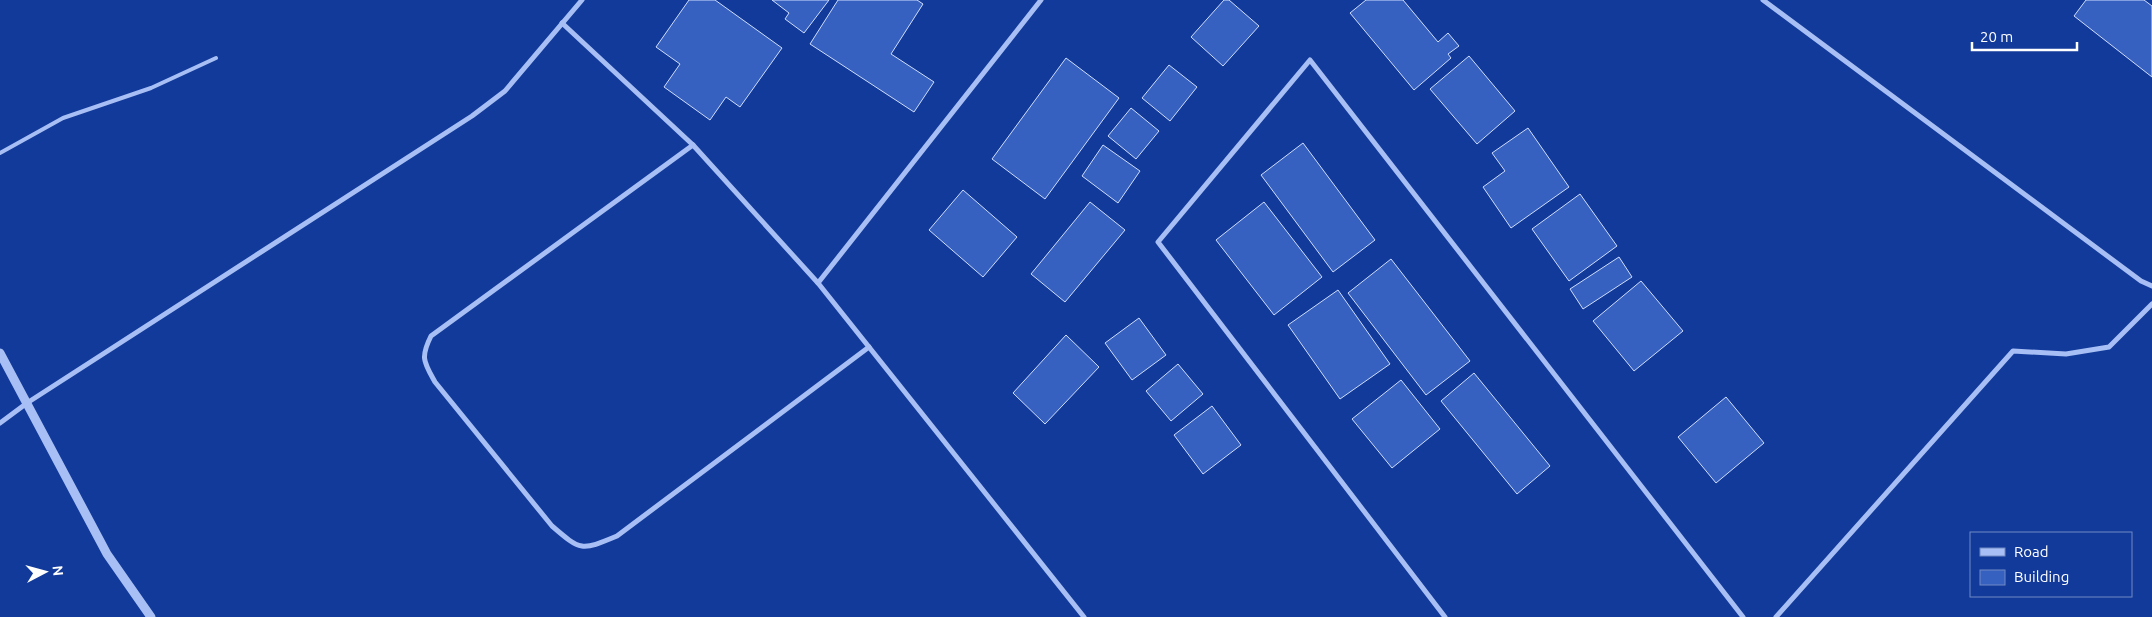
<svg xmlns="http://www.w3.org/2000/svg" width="2152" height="617" font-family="Ubuntu,sans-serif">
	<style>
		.building { fill: #3661c1; stroke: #cfddfd }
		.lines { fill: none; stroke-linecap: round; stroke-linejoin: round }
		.service { stroke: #a7bff4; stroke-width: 4 }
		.minor { stroke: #a7bff4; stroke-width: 5 }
		.tertiary { stroke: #a7bff4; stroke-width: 9 }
	</style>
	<rect width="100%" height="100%" fill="#123a9b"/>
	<g class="building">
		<path d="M689,0H715L782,48L740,107L726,97L710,120L664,87L680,64L656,47Z"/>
		<path d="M772,0H829L804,33L785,19L789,13Z"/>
		<path d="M838,0H917L923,4L891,54L934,82L914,112L810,44Z"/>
		<path d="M1224,0H1229L1259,26L1223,66L1191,37Z"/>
		<path d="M1366,0H1403L1438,42L1448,33L1459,46L1448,54L1451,58L1414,90L1350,13Z"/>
		<path d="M2086,0H2144L2152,6V77L2074,16Z"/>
		<path d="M1469,56L1515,111L1477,144L1430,89Z"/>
		<path d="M1066,58L1119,98L1045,199L992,159Z"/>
		<path d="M1169,65L1197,87L1170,121L1142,98Z"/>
		<path d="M1131,108L1159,131L1136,159L1108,136Z"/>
		<path d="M1528,128L1569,187L1511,228L1483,187L1505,171L1492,153Z"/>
		<path d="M1303,143L1375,240L1333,272L1261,175Z"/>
		<path d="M1103,145L1140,171L1118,203L1082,176Z"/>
		<path d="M963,190L1017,237L983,277L929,230Z"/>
		<path d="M1580,194L1617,246L1569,281L1532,229Z"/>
		<path d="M1090,202L1125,230L1065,302L1031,274Z"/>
		<path d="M1264,202L1322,277L1274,315L1216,240Z"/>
		<path d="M1619,257L1632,277L1583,309L1570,289Z"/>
		<path d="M1391,259L1470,361L1426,395L1348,293Z"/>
		<path d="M1641,281L1683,331L1634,371L1593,321Z"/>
		<path d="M1338,290L1390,364L1340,399L1288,325Z"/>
		<path d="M1139,318L1166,355L1132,380L1105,343Z"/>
		<path d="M1066,335L1099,367L1045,424L1013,393Z"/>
		<path d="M1178,364L1203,394L1171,421L1146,391Z"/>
		<path d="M1474,373L1550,466L1517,494L1441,401Z"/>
		<path d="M1401,380L1440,429L1392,468L1352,419Z"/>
		<path d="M1726,397L1764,443L1716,483L1678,437Z"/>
		<path d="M1212,406L1241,445L1203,474L1174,435Z"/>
	</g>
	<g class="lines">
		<path class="service" d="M0,153L63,118L151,88L216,58"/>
		<g class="minor">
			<path d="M1763,0L2141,281L2152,286"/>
			<path d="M562,23L693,145L818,283L1084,617"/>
			<path d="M693,145L431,336C420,358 424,362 435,382L552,526C581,551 581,551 617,536L869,347"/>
			<path d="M818,283L1041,0"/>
			<path d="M0,423L27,403L472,116L505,91L582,0"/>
			<path d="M1445,617L1158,242L1310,60L1743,617"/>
			<path d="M1776,617L2013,351L2066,354L2109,347L2152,304"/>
		</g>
		<path class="tertiary" d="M0,353L107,554L151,617"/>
	</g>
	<rect x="1970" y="532" width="162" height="65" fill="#123a9b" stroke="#7189c3"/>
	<rect x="1980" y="548" width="25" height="8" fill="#a7bff4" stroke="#7189c3"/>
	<text x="2014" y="557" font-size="15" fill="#ffffff">Road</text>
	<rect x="1980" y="570" width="25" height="15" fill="#3661c1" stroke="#7189c3"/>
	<text x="2014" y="582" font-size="15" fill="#ffffff">Building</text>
	<g transform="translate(45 572) rotate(84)" stroke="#123a9b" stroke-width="4" paint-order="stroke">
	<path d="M0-4L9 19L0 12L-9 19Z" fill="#ffffff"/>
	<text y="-8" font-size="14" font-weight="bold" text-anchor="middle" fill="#ffffff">N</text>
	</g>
	<path d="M1972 42v8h105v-8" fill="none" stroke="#ffffff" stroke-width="2.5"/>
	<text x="1980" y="42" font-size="15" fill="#ffffff" stroke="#123a9b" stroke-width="4" paint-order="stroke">20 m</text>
</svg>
